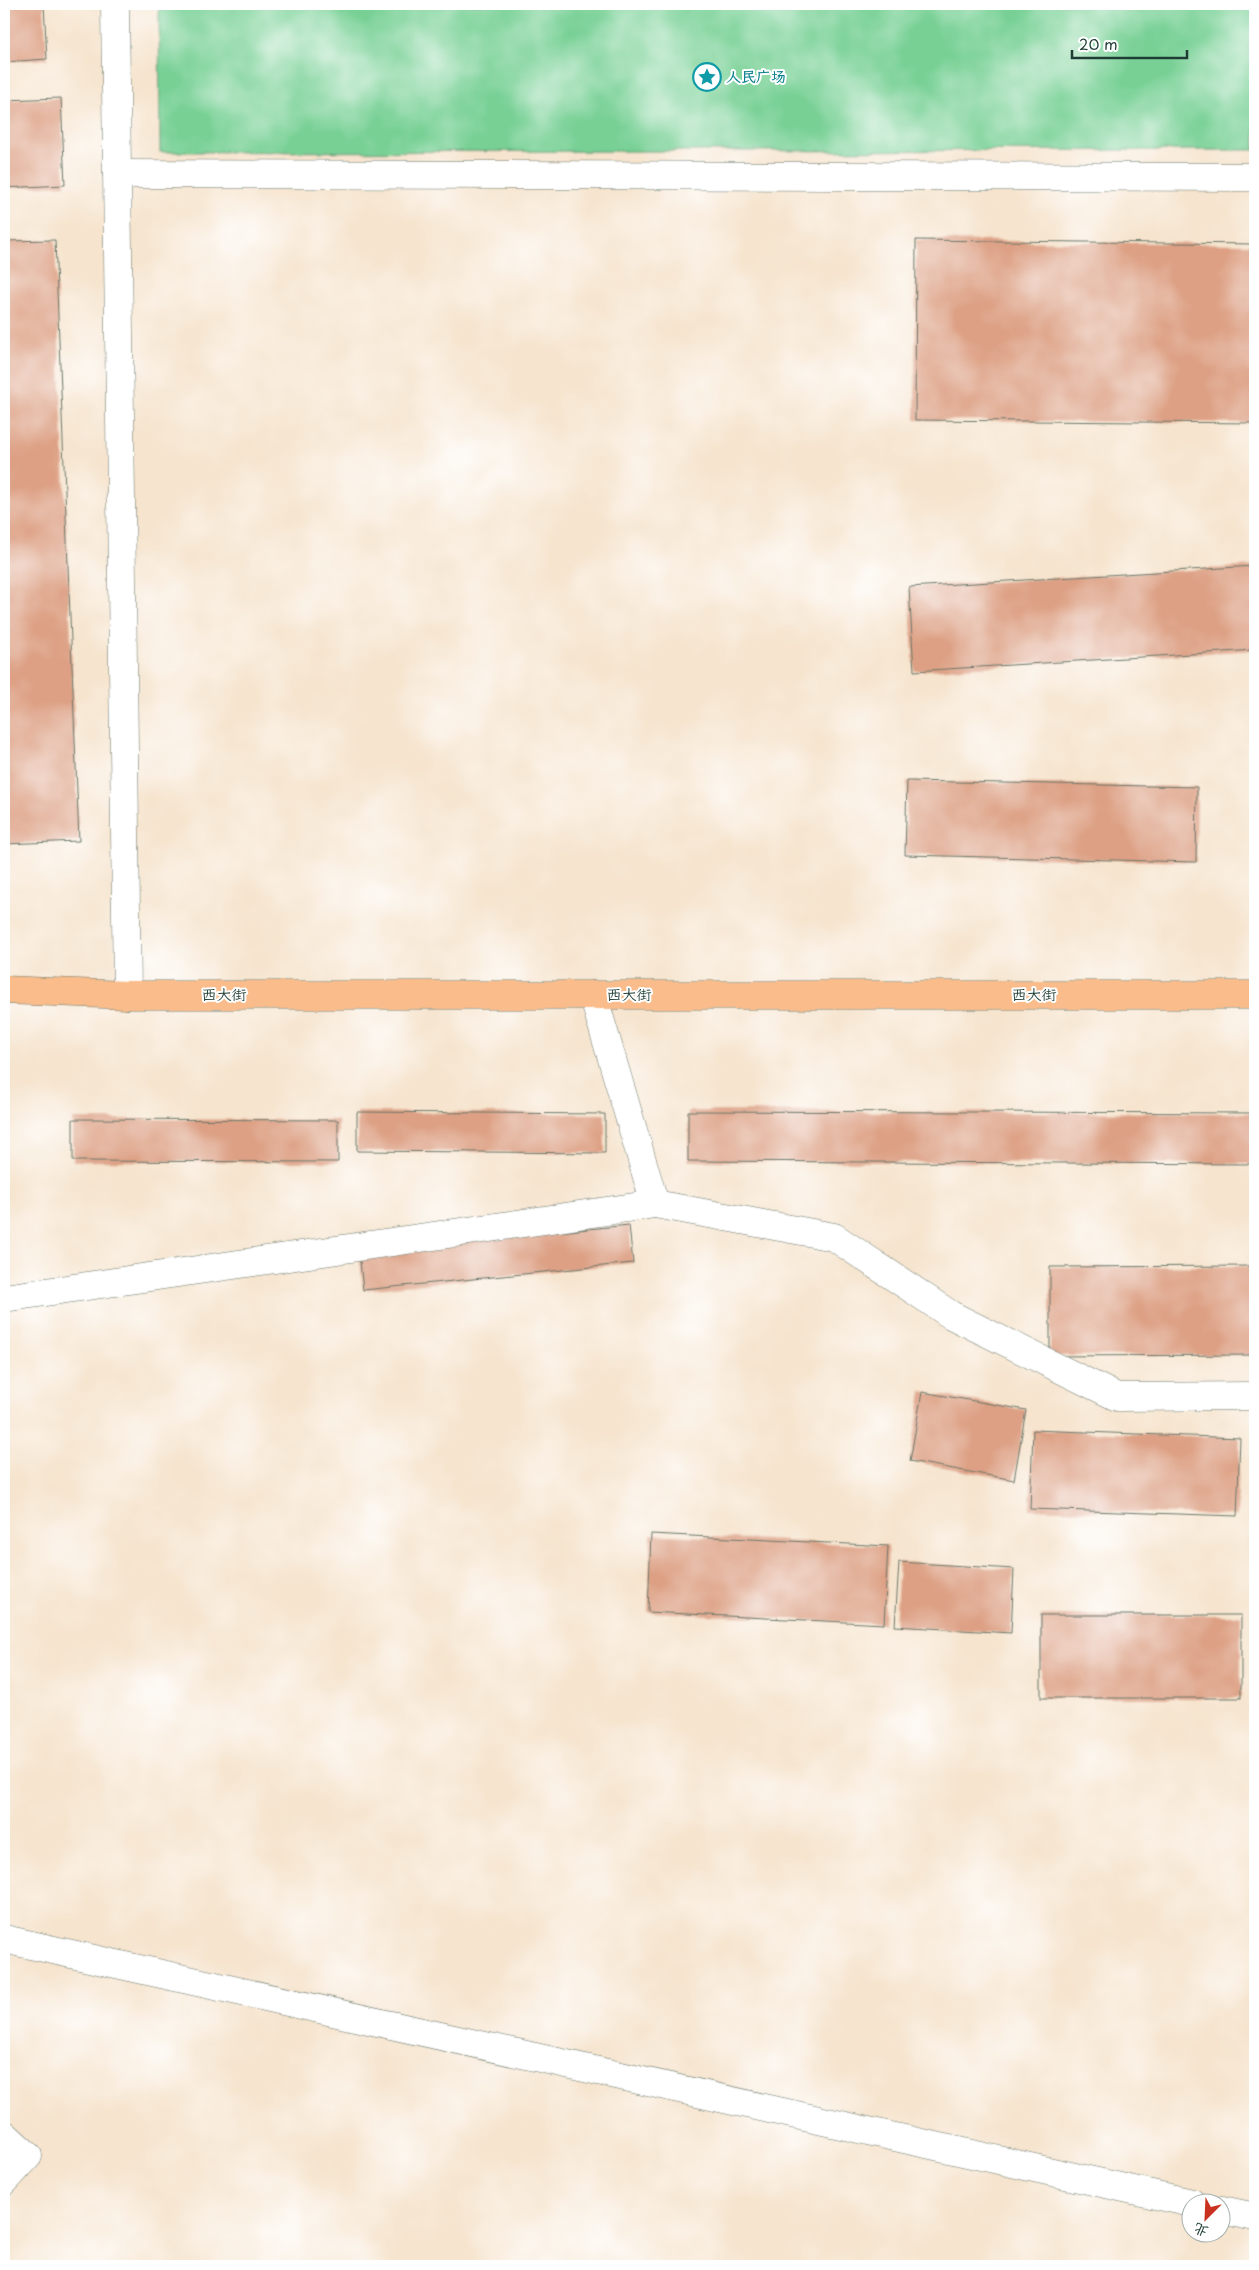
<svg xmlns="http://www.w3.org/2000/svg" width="1259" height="2270" font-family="'Playpen Sans','LXGW WenKai TC',sans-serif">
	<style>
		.green { fill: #78d095; stroke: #4c8664 }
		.building { fill: #dda084 }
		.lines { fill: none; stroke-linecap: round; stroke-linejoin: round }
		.street-casing { stroke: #6a776a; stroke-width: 29 }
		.highway-casing { stroke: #6a776a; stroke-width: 29 }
		.street { stroke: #fff; stroke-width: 28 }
		.highway { stroke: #f9bc8a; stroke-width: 28 }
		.labels { text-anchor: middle; stroke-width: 4; stroke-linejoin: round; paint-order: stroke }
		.culture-label { font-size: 15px; font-weight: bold; fill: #0d838f; stroke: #fff; text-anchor: start }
		.street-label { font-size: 15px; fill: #1f3d34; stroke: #fff }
	</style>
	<rect width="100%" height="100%" fill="#fff"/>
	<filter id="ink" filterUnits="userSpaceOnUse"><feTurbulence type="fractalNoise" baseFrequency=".02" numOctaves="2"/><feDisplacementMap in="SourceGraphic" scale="10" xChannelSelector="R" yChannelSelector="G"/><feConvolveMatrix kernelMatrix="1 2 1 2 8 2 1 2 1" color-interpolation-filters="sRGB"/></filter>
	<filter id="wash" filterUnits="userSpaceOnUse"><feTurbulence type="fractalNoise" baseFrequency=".0096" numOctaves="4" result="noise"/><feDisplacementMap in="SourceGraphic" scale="20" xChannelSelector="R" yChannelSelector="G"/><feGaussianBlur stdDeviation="1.12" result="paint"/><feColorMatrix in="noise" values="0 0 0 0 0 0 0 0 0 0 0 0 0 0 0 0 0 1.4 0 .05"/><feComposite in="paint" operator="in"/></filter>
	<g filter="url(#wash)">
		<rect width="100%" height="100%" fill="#f6e4ce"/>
		<path class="green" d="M159,4H1255V150L160,152Z"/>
		<g id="blocks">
			<g class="building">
				<path d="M4,4H44L47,59L4,62Z"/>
				<path d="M61,98L65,185L4,188V100Z"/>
				<path d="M55,240L79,841L4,844V241Z"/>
				<path d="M916,240L1255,244V423L915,420Z"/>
				<path d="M1255,566V650L914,671L909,587Z"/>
				<path d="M907,781L1197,787L1196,862L905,855Z"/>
				<path d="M688,1111L1255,1113V1164L688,1161Z"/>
				<path d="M357,1112L605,1114V1153L357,1151Z"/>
				<path d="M73,1119L338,1120V1162L73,1161Z"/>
				<path d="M629,1225L633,1263L363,1290L359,1252Z"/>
				<path d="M1255,1266V1355L1050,1356V1267Z"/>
				<path d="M922,1392L1026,1410L1014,1480L910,1461Z"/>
				<path d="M1033,1430L1240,1438L1237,1516L1030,1509Z"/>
				<path d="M651,1534L888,1546L884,1624L648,1612Z"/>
				<path d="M899,1562L1014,1569L1011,1633L895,1626Z"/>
				<rect x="1041" y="1615" width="200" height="83"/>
			</g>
		</g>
	</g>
	<g filter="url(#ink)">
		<use href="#blocks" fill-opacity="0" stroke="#6a776a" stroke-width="1"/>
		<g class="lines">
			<defs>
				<g id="street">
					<path d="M115,4L127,995"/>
					<path d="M117,174L1255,177"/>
					<path d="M593,995L655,1204L834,1237L951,1315L1117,1397L1255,1396"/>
					<path d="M4,1298L655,1204"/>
					<path d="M4,1939L1192,2203"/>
					<path d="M4,2134L28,2156L4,2182"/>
					<path d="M1222,2210L1255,2217"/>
				</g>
				<path id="highway" d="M4,990L127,995H1255"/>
			</defs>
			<use href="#street" class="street-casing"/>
			<use href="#highway" class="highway-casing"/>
			<use href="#street" class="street"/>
			<use href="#highway" class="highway"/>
		</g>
	</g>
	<defs>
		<symbol id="sight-ring" viewBox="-11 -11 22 22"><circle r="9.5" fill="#fff" stroke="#0f9aa8" stroke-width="1.5"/><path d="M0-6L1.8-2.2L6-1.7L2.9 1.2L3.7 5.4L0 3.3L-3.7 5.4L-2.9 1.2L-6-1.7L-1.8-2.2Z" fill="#0f9aa8"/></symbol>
	</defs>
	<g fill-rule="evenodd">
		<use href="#sight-ring" x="691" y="61" width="32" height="32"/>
	</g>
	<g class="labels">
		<g class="culture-label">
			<text x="726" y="82">人民广场</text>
		</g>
		<g class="street-label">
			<text x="224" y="1000">西大街</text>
			<text x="629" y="1000">西大街</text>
			<text x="1034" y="1000">西大街</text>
		</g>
	</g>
	<rect width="1259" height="2270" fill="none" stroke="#fff" stroke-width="20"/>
	<g transform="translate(1206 2218) rotate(204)"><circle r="24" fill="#ffffff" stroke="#a5b1ae"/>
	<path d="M0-4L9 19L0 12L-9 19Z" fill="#c8321e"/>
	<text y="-8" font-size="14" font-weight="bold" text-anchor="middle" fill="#1f3d34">北</text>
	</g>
	<path d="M1072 50v8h115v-8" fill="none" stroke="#1f3d34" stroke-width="2.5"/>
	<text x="1079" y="50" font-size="15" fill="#1f3d34" stroke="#ffffff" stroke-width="4" paint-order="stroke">20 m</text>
</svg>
